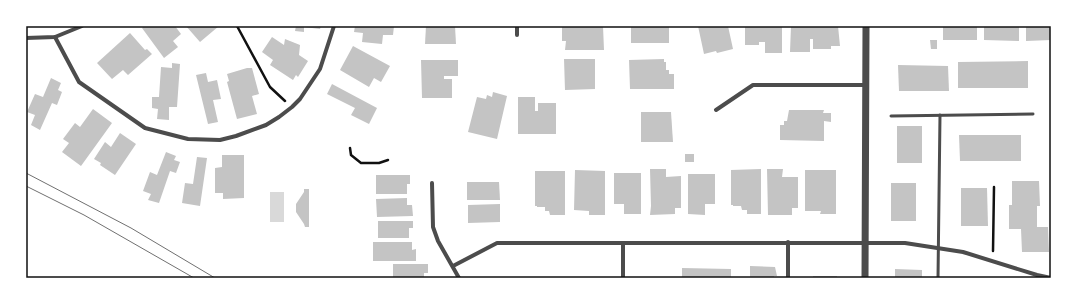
<svg xmlns="http://www.w3.org/2000/svg" width="1077" height="304" font-family="'Sofia Sans Condensed',sans-serif">
	<style>
		.water { fill: #d9d9d9 }
		.building { fill: #c4c4c4 }
		.lines { fill: none; stroke-linecap: round; stroke-linejoin: round }
		.path { stroke: #111; stroke-width: 2.5 }
		.service { stroke: #4c4c4c; stroke-width: 3 }
		.minor { stroke: #4c4c4c; stroke-width: 4 }
		.tertiary { stroke: #4c4c4c; stroke-width: 7 }
		.tram { stroke: #707070; stroke-width: 1 }
		.neatline { fill: none; stroke: #111; stroke-width: 1.5 }
	</style>
	<rect width="100%" height="100%" fill="#fff"/>
	<rect class="water" x="270" y="192" width="14" height="30"/>
	<g class="building">
		<path d="M144,26H175L181,34L173,41L178,47L164,58L142,28Z"/>
		<path d="M186,26H219L200,42Z"/>
		<path d="M296,26H321L320,29L304,27V32L295,31Z"/>
		<path d="M355,26H394L393,35H383L382,44L362,42L363,33L354,32Z"/>
		<path d="M426,26H455L456,44H425Z"/>
		<path d="M562,26H603L604,50H565L566,41H562Z"/>
		<rect x="631" y="26" width="38" height="17"/>
		<path d="M698,26H728L733,49L717,53L716,51L704,54Z"/>
		<path d="M745,26H782V53H765V42H759V45H745Z"/>
		<path d="M791,26H838L840,46H831V49H813V39H810V52H790Z"/>
		<rect x="943" y="26" width="34" height="14"/>
		<path d="M984,26H1019V41L984,40Z"/>
		<path d="M1026,26H1051V40L1026,41Z"/>
		<path d="M130,33L145,50L147,49L152,54L128,75L123,70L112,79L97,63Z"/>
		<path d="M272,37L284,45L285,39L300,45L299,55L308,61L298,77L296,75L293,80L270,65L273,60L262,52Z"/>
		<path d="M930,40H937V49H931Z"/>
		<path d="M353,46L390,66L381,82L374,78L369,87L340,70Z"/>
		<path d="M564,59H595V89L565,90Z"/>
		<path d="M664,59V62H666V70H669V74H674V89H630L629,60Z"/>
		<path d="M421,60H458V76H444V79H452V98H422Z"/>
		<path d="M1028,61V88H958V62Z"/>
		<path d="M172,63L180,64L177,107H169V120L157,119L158,109L152,108V97H159L161,67L172,68Z"/>
		<path d="M898,65L948,66L949,91H899Z"/>
		<path d="M247,68H252L259,94L252,96L257,114L237,119L227,82L229,81L227,74Z"/>
		<path d="M206,73L208,82L217,80L221,99L213,100L218,122L208,124L196,75Z"/>
		<path d="M51,78L61,83L58,90L62,92L57,105L52,103L40,130L31,125L35,115L27,112L35,94L43,97Z"/>
		<path d="M332,84L377,108L369,124L351,115L355,108L327,94Z"/>
		<path d="M493,92L507,96L497,139L468,132L477,97L486,99L487,95L492,97Z"/>
		<path d="M518,97H535V111H538V103H556V134H518Z"/>
		<path d="M93,109L112,123L81,166L62,152L69,143L63,139L75,123L80,127Z"/>
		<path d="M789,110H824L823,113H831V122L824,121V141L780,140V125H784V121H787Z"/>
		<path d="M641,112H671L673,142H641Z"/>
		<rect x="897" y="126" width="25" height="37"/>
		<path d="M120,133L136,144L115,175L100,165L101,163L94,159L105,142L111,147Z"/>
		<path d="M959,135H1021V161H960Z"/>
		<path d="M166,152L176,156L174,160L180,162L176,173L170,171L159,203L148,200L151,194L143,191L150,172L157,175Z"/>
		<rect x="685" y="154" width="9" height="8"/>
		<path d="M222,155H244V198L223,199V193H215V168L222,167Z"/>
		<path d="M197,157L207,158L200,206L182,203L185,183L193,184Z"/>
		<path d="M650,169H666V177L681,176V208H675V214L650,215L651,206Z"/>
		<path d="M761,169V214H747V210H742L741,206H733V205H731V170Z"/>
		<path d="M767,169H783L782,177H798V208H792V215H768Z"/>
		<path d="M575,170L605,171V215H589V211L574,210Z"/>
		<path d="M805,170H836V214H820L821,211H805Z"/>
		<path d="M535,171H565V215H550L549,211H545V207H537V206H535Z"/>
		<path d="M614,173H641V214H624V204H614Z"/>
		<path d="M688,174H715V204H705V215L688,214Z"/>
		<path d="M376,175H410V184H407V194H376Z"/>
		<path d="M1012,181H1039L1040,206H1037V227H1048L1049,252H1022L1021,229H1009V205H1012Z"/>
		<path d="M467,182H499L500,200H467Z"/>
		<rect x="891" y="183" width="25" height="38"/>
		<path d="M961,188H987L988,226H961Z"/>
		<path d="M304,189H309V227H305L304,224L296,212V204L304,192Z"/>
		<path d="M407,198V205H412L413,216L377,217L376,199Z"/>
		<path d="M500,204V222L468,223V205Z"/>
		<path d="M378,221H413V228H409V238H378Z"/>
		<path d="M373,242H412V250L416,249V261H373Z"/>
		<path d="M393,264H428V273H424V278H393Z"/>
		<path d="M750,266L775,267L777,276H774V278H750Z"/>
		<path d="M682,268L731,269V278H682Z"/>
		<path d="M895,269L922,270V278H895Z"/>
		<rect x="813" y="276" width="24" height="2"/>
	</g>
	<g class="lines">
		<g class="path">
			<path d="M237,26L270,87L285,101"/>
			<path d="M350,148L351,155L361,163H379L388,160"/>
			<path d="M993,251L994,187"/>
		</g>
		<g class="service">
			<path d="M891,116L1033,114"/>
			<path d="M938,278L940,115"/>
		</g>
		<g class="minor">
			<path d="M517,26V35"/>
			<path d="M55,37L79,82L145,128L188,139L220,140L236,136L266,125L279,117L292,107L300,99L320,69L334,26"/>
			<path d="M26,38L55,37L82,26"/>
			<path d="M716,110L753,85H866"/>
			<path d="M432,183L433,227L438,241L459,278"/>
			<path d="M788,242V278"/>
			<path d="M623,244V278"/>
			<path d="M453,266L497,243H905L963,252L1037,275L1051,278"/>
		</g>
		<path class="tertiary" d="M865,278L866,26"/>
		<g class="tram">
			<path d="M26,173L131,228L215,278"/>
			<path d="M26,186L84,215L194,278"/>
		</g>
	</g>
	<rect width="1077" height="304" fill="none" stroke="#ffffff" stroke-width="54"/>
	<rect x="27" y="27" width="1023" height="250" class="neatline"/>
</svg>
